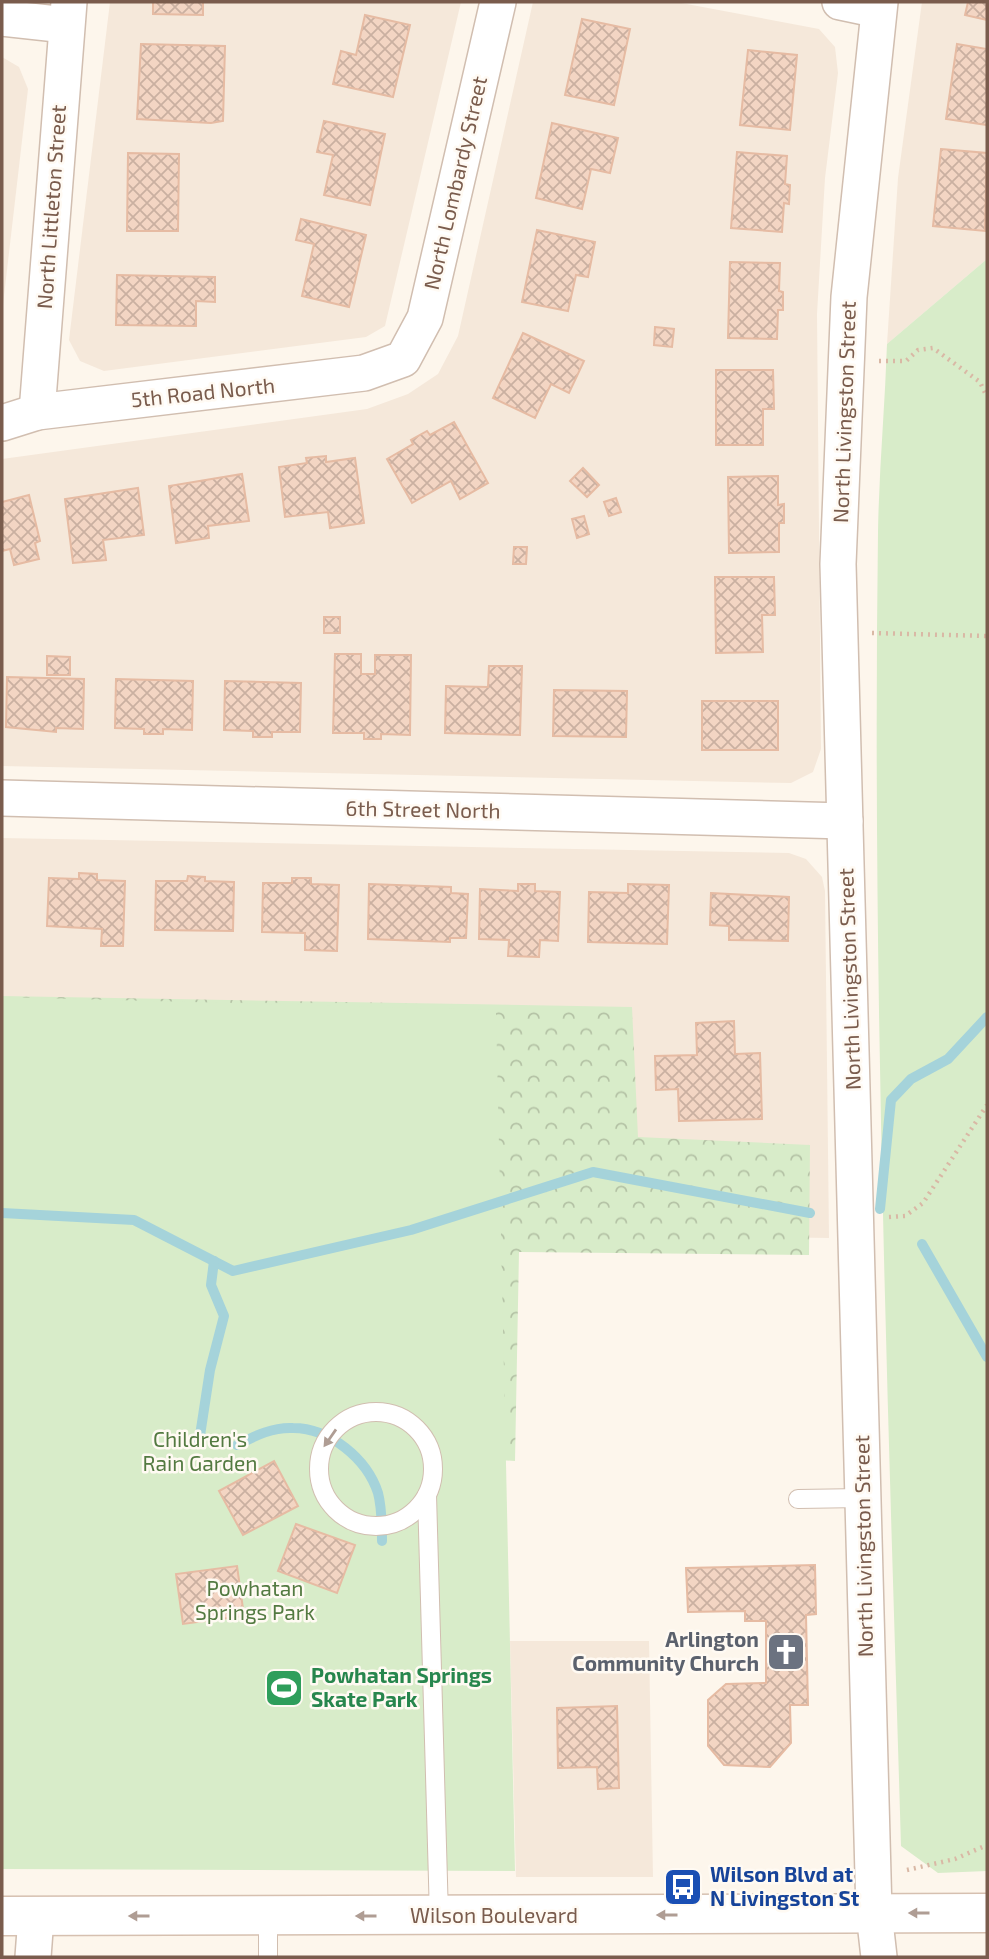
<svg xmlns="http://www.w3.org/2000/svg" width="989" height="1959" font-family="'Exo 2',sans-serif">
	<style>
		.residential { fill: #f5e8da }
		.forest { fill: url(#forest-crowns) }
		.green { fill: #d8ecc9 }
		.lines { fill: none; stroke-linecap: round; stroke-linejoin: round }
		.stream { stroke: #a5d3da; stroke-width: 10 }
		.building { fill: url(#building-cross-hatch); stroke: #e6bba3; stroke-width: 2 }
		.service-casing { stroke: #d1beb0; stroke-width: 20 }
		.minor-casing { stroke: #d1beb0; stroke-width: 38 }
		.secondary-casing { stroke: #d6c0b0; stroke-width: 41 }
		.path { stroke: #d9b8a5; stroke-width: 4.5; stroke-dasharray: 2 5; stroke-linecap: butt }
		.service { stroke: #fff; stroke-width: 18 }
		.minor { stroke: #fff; stroke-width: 35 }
		.secondary { stroke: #fff; stroke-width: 38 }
		.oneway { fill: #af9d94 }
		.labels { text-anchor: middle; stroke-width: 5; stroke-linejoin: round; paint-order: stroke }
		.street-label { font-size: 21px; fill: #7a5c4d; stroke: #fffaf3 }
		.park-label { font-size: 21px; fill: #537a41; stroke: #fffaf3 }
		.worship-label { font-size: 21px; font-weight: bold; fill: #5b616d; stroke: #fffaf3; text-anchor: end }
		.leisure-label { font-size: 21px; font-weight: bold; fill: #27864d; stroke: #fffaf3; text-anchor: start }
		.transit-label { font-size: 21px; font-weight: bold; fill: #164399; stroke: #fffaf3; text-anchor: start }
	</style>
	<defs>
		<pattern id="forest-crowns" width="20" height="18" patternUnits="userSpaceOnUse" patternTransform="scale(1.75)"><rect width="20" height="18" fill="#d8ecc9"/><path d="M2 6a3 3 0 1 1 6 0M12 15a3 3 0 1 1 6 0" fill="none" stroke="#b4c2a5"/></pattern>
		<pattern id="building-cross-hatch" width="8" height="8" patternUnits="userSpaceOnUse" patternTransform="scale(1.75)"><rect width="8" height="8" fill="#f3d5c3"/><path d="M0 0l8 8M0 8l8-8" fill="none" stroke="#cab0a1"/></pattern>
	</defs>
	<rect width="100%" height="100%" fill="#fdf6ec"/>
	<g class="residential">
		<path d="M110,2H461L385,326L366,337L104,371L80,361L69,340Z"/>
		<path d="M533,2H676L819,29L835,47L838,73L825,178L817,314L821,749L813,772L791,783L2,766V459L367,409L408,394L438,374L458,336Z"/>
		<path d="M922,2H987V259L887,344L898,178Z"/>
		<path d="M2,57L19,67L28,89L2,313Z"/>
		<path d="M2,838L789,853L806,859L822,877L825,891L829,1238L501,1233L2,997Z"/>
		<path d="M510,1641H649L653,1877H516Z"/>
	</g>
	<path class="forest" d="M2,996L632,1007L638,1137L810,1145L809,1255L519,1252L515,1461L2,1426Z"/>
	<g class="green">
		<path d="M987,259V1871L938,1873L901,1846C888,1408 872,970 878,532C879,469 885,406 887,344Z"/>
		<path d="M2,997L496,1010L515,1871L2,1869Z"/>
	</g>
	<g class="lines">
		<g class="stream">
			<path d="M880,1209L891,1100L911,1079L948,1059L987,1017"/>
			<path d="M2,1213L134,1220L233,1271L411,1230L593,1172L810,1213"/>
			<path d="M922,1244L987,1357"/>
			<path d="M199,1442L210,1370L224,1316L211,1285L214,1261"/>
			<path d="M237,1445C255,1436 272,1427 293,1428C330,1428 367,1459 378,1493C382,1508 382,1525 382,1541"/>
		</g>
	</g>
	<g class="building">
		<path d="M153,2H203V15L153,14Z"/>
		<path d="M968,2H987V20L965,15Z"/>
		<path d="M365,15L410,25L393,97L333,84L341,51L356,55Z"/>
		<path d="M582,19L630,29L614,105L565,95Z"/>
		<path d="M141,44L225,46L223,121L211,123L137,119Z"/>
		<path d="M957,44L987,49V125L946,119Z"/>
		<path d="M748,50L797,55L790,130L740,125Z"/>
		<path d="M324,121L385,134L370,205L324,195L333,155L317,152Z"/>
		<path d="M552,123L618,138L610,173L591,169L582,209L536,198Z"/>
		<path d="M941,149L987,153L985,231L933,226Z"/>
		<path d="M737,152L787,156L785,184L790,185L789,204L784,203L782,232L731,228Z"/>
		<path d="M128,153L179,154L178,231H127Z"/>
		<path d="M301,219L366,235L349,307L302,296L314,244L296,240Z"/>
		<path d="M537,230L595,242L588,277L576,275L568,311L522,302Z"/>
		<path d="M730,262L780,263L779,291L783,292V310H778L777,339L728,338Z"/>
		<path d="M117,275L215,277V302L196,301V326L116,325Z"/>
		<path d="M655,327L674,329L672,347L654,345Z"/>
		<path d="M523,333L584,361L569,393L551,384L535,418L493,398Z"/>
		<path d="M716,370H773L774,409H763V445H716Z"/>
		<path d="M454,422L488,483L460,499L451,481L412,503L387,459L413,444L411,440L427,431L430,435Z"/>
		<path d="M326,456V462L355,458L364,523L330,528L328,512L285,517L279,467L307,463L306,458Z"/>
		<path d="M583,468L599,485L587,497L570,481Z"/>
		<path d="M242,474L249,521L208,526L209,538L176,543L169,486Z"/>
		<path d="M778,476V505L784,504V523H779V552L729,553L728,477Z"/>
		<path d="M138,488L144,535L103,540L106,560L73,563L65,499Z"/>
		<path d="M29,495L40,541L35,543L39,559L14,565L10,549L2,551V502Z"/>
		<path d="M616,498L621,512L609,516L604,502Z"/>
		<path d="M584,516L589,534L577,538L572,519Z"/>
		<path d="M514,547H527L526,564H513Z"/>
		<path d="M715,577H774L775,615H762L763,652L716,653Z"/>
		<rect x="324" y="617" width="16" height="16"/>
		<path d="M335,654H361V674H375V655H411L410,735L381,734V739H364V733H333Z"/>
		<path d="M47,656L70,657V675H47Z"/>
		<path d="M489,666H522L520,735L445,733L446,686L488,687Z"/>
		<path d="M7,677L84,679L83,729L56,728V732L6,727Z"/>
		<path d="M116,679L193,681L192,730L163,729V734H144V729L115,728Z"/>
		<path d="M225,681L301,683L300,732H272V737H253V731L224,730Z"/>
		<path d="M554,690L627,691L626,737L553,736Z"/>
		<rect x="702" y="701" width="76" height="49"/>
		<path d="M79,873L97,874V880L125,881L123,946H101L102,929L47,926L49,878L79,879Z"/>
		<path d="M188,876L205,877V881L234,882L233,931L155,930L156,881H187Z"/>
		<path d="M292,878H311V884L339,885L337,951L305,950V933L262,932L263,883H292Z"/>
		<path d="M369,884L451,887V893L468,894L466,938H450V942L368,939Z"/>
		<path d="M518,884H535V891L560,892L558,941L540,940L539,957L508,956L509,940L479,939L480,889L518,891Z"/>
		<path d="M628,884L669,885L667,944L588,942L589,892L628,893Z"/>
		<path d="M711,893L789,897L788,941L729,940V926L710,925Z"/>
		<path d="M734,1021L735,1054L760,1053L762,1119L679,1121L678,1089L656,1090L655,1056L697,1055L696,1023Z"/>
		<path d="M274,1461L298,1506L243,1535L219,1491Z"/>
		<path d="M296,1524L355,1545L337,1593L278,1571Z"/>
		<path d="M815,1565L816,1614L806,1615L808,1705H790L791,1743L770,1767L724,1765L708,1746V1700L726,1684L766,1683V1621H745V1611L688,1612L686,1568Z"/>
		<path d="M237,1566L244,1616L183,1624L176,1574Z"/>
		<path d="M617,1706L619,1788L598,1789L597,1767L558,1768L557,1708Z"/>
	</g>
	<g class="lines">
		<defs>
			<g id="service">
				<circle cx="376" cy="1469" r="57"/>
				<path d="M427,1495L439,1916"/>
				<path d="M798,1499L862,1498"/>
				<path d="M268,1957V1916"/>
			</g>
			<g id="minor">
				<path d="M840,2L878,10"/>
				<path d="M2,18L66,25"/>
				<path d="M37,412L69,2"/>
				<path d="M2,423L37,412L364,373L403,359L425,318L498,2"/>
				<path d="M2,798L845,821"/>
				<path d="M33,1957L36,1917"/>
				<path d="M879,1957L874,1913L838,564L849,297L880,2"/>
			</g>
			<path id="secondary" d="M2,1916L987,1913"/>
		</defs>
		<use href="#service" class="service-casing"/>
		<use href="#minor" class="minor-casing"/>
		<use href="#secondary" class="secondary-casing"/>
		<g class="path">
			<path d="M879,361H906L918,350L933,348L980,382L987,397"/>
			<path d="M872,633L987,636"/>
			<path d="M889,1217L905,1216L923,1203L987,1105"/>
			<path d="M907,1870L955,1859L987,1845"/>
		</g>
		<use href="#service" class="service"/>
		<use href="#minor" class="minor"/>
		<use href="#secondary" class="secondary"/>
	</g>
	<defs><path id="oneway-solid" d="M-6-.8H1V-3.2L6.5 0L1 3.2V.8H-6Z" transform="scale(1.75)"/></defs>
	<g class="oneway">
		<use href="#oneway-solid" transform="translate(330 1438) rotate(125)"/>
		<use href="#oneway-solid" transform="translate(919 1913) rotate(-180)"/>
		<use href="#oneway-solid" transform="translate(667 1915) rotate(180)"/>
		<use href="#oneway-solid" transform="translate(139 1916) rotate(-180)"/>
		<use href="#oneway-solid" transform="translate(366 1916) rotate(180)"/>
	</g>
	<defs>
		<symbol id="church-square" viewBox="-11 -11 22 22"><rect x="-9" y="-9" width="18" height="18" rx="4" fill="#6b7280" stroke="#fffaf3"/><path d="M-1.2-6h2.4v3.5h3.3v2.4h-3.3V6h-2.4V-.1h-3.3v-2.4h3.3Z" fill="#fff"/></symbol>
		<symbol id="stadium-square" viewBox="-11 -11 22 22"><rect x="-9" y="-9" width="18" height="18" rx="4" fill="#2e9e5b" stroke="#fffaf3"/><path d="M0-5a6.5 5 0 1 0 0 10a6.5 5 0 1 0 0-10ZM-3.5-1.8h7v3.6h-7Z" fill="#fff"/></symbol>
		<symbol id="bus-square" viewBox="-11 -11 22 22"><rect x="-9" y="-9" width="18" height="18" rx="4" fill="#1a4fb4" stroke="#fffaf3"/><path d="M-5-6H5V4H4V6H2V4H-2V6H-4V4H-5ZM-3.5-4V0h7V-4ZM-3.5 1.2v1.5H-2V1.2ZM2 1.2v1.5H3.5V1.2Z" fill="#fff"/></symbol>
	</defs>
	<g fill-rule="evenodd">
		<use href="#church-square" x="764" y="1630" width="44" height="44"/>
		<use href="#stadium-square" x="262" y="1666" width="44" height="44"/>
		<use href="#bus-square" x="661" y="1865" width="44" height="44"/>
	</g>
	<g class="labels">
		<g class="street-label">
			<text transform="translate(456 183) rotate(-77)" y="7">North Lombardy Street</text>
			<text transform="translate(52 207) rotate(-86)" y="7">North Littleton Street</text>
			<text transform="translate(203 393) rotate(-6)" y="7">5th Road North</text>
			<text transform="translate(845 412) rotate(-88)" y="7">North Livingston Street</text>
			<text transform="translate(423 810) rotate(1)" y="7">6th Street North</text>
			<text transform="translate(850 979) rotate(-92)" y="7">North Livingston Street</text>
			<text transform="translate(864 1546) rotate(-91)" y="7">North Livingston Street</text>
			<text x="494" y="1923">Wilson Boulevard</text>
		</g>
		<g class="park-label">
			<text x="200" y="1447">Children's<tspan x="200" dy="24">Rain Garden</tspan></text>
			<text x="255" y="1596">Powhatan<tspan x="255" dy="24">Springs Park</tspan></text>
		</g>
		<g class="worship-label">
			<text x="759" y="1647">Arlington<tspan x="759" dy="24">Community Church</tspan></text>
		</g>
		<g class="leisure-label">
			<text x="311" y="1683">Powhatan Springs<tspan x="311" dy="24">Skate Park</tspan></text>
		</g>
		<g class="transit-label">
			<text x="710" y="1882">Wilson Blvd at<tspan x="710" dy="24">N Livingston St</tspan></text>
		</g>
	</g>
	<rect width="989" height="1959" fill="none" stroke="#7a5c4d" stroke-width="7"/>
</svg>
